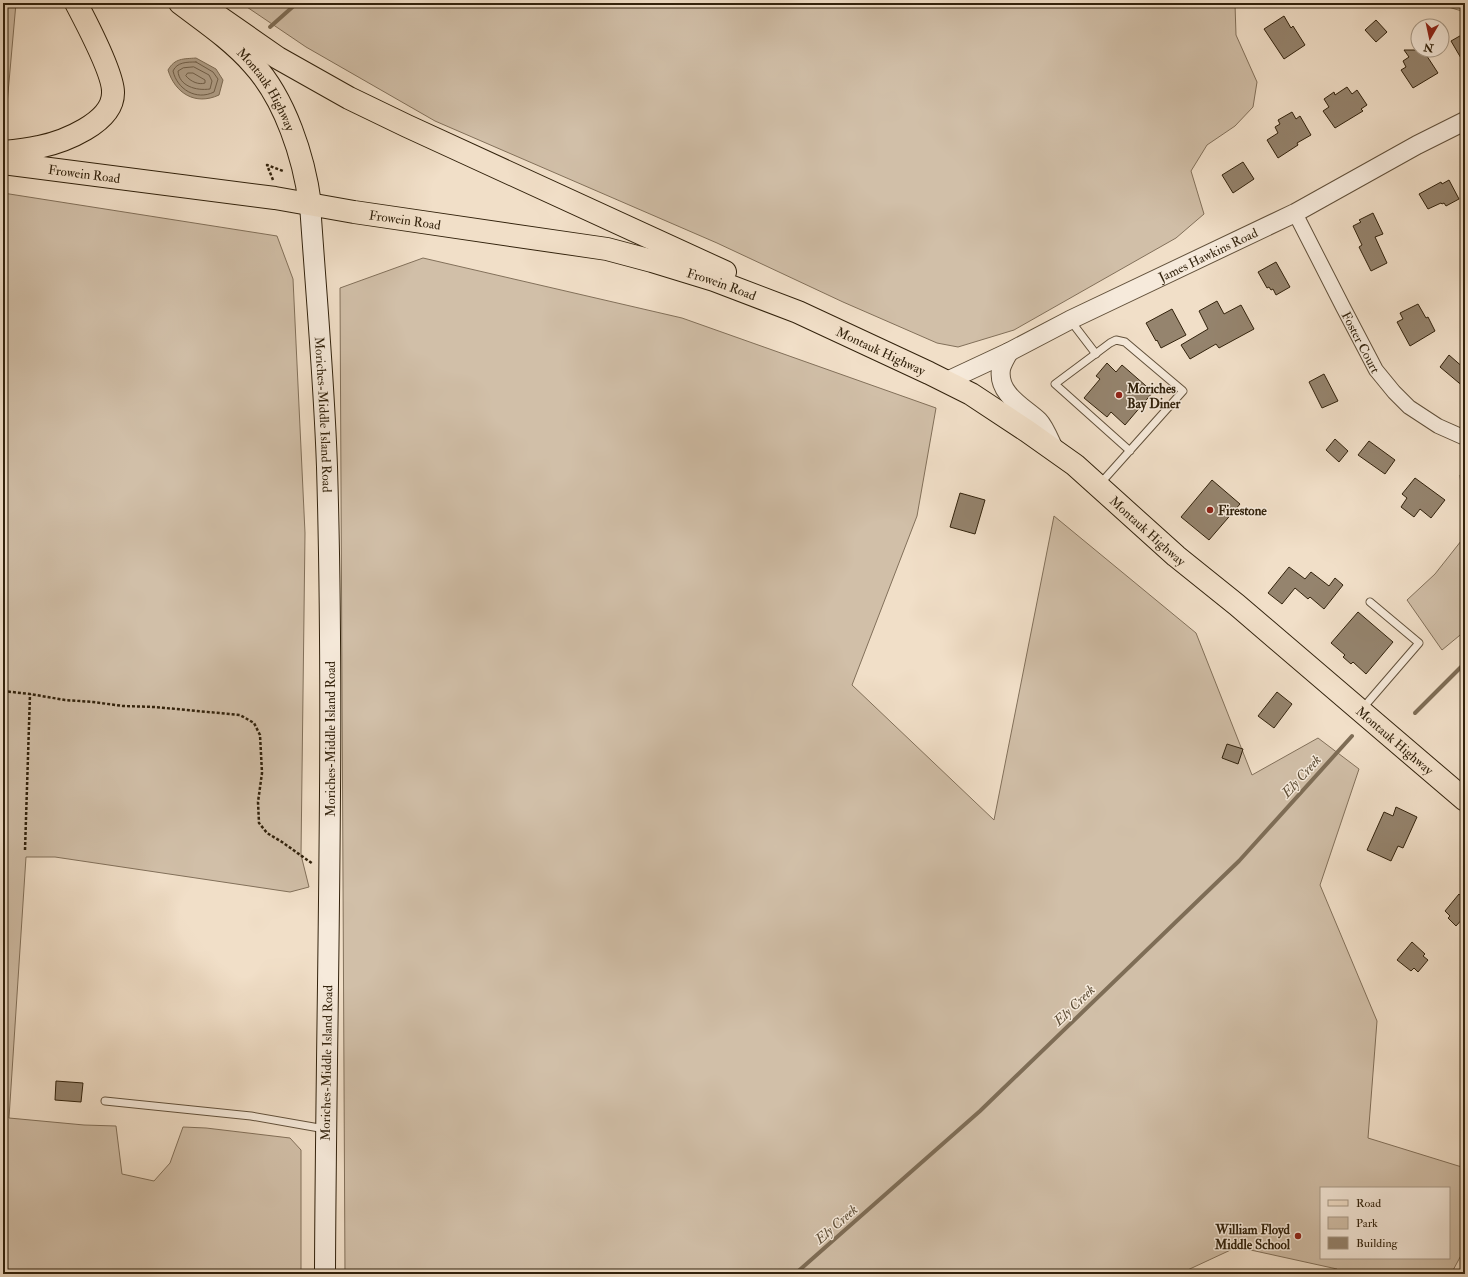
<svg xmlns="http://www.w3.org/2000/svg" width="1468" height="1277" font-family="'IM FELL Double Pica',serif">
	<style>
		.green { fill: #d1bfa8; stroke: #82705a; fill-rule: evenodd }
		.water { fill: #b09f88; stroke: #7e6d56 }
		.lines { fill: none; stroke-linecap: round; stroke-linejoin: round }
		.shore { stroke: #71604a; stroke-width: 1 }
		.stream { stroke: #7e6d56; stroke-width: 4 }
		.building { fill: #95846e; stroke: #32220c }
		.service-casing { stroke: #62513b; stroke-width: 9 }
		.minor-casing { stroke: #62513b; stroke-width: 16 }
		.tertiary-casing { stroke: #62513b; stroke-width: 20 }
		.secondary-casing { stroke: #32220c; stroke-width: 22 }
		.primary-casing { stroke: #32220c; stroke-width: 24 }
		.path { stroke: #32220c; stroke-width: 2.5; stroke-dasharray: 3 2; stroke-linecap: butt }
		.service { stroke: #f6eadb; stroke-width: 7 }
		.minor { stroke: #f6eadb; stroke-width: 14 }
		.tertiary { stroke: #f6eadb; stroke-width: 18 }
		.secondary { stroke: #f6eadb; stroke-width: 20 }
		.primary { stroke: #f1dfc8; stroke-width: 22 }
		.poi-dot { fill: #8f2418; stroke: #f6eadb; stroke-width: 1.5 }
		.labels { text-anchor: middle; stroke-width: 3; stroke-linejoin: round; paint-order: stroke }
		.street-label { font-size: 13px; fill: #32220c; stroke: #f6eadb }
		.poi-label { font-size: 13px; font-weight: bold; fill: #32220c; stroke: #f6eadb; text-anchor: start }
		.water-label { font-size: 14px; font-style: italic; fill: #5e4e37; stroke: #f6eadb }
	</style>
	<rect width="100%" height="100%" fill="#f1dfc8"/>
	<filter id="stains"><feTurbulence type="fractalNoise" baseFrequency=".005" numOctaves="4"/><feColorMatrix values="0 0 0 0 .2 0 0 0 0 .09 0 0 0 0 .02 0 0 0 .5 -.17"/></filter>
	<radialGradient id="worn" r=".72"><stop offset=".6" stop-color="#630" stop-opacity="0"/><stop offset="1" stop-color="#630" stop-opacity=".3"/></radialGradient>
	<g class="green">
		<path d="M3,3H16L5,127L3,128Z"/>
		<path d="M241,3H1237L1235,4L1236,35L1257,82L1253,107L1235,126L1207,145L1191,171L1204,214L1176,238L1014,330L958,347L937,343L843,302L717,243L435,121L306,47Z"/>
		<path d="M1435,3H1460L1465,5V12Z"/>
		<path d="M3,193L277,236L293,279L305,533L301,855L309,887L290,892L55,857H26L9,1118L84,1125L116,1126L122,1174L154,1181L170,1163L183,1127L206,1128L290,1138L301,1150V1274H3Z"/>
		<path d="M423,258L682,318L936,408L917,516L852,685L994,820L1054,516L1196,633L1252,775L1318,738L1359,769L1320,885L1377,1021L1368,1138L1465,1168V1248L1451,1274H1338L1337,1269L1237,1247L1179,1274H345L340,288ZM1321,1188H1449V1258H1321Z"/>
		<path d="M1465,474V528L1460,475Z"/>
		<path d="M1465,536V631L1442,650L1407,600L1435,574Z"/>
	</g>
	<path class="water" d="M196,58L216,69L223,80L219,95C195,106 175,93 168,70C175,58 183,59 196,58Z"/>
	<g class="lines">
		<g class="shore">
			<path d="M196,62L213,72L218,79L214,92C196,101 177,89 173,71C177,62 187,62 196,62Z"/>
			<path d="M194,67L209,75L212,81L210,89C196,91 179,86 178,71L183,68Z"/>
			<path d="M188,73H193L205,80V83C199,85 191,82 186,76Z"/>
		</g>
		<g class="stream">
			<path d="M270,27L297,3"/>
			<path d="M1415,713L1465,663"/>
			<path d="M795,1274L980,1111L1239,861L1352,736"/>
		</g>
	</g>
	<g class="building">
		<path d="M1284,16L1291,28L1293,26L1305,45L1284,59L1264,29Z"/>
		<path d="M1376,20L1387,32L1376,42L1365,30Z"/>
		<path d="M1465,33V65L1451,41Z"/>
		<path d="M1404,50H1423L1438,73L1413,88L1401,70L1406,67L1403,61L1409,57Z"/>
		<path d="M1347,87L1352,94L1357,90L1367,105L1361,109L1363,111L1335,128L1323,111L1329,107L1324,99L1334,92L1335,95Z"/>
		<path d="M1292,112L1296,119L1300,116L1311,135L1297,143L1298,145L1278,158L1267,140L1278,133L1275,127L1280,124L1278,120Z"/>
		<path d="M1243,162L1254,179L1233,193L1222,175Z"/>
		<path d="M1449,180L1459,199L1446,206L1444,203L1442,204L1441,203L1428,209L1419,194L1441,182L1442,184Z"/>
		<path d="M1373,213L1383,234L1375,237L1387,263L1371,271L1359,247L1362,245L1353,226L1361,222L1359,220Z"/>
		<path d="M1276,262L1290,287L1276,295L1273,289L1271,290L1269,287L1267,288L1258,272Z"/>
		<path d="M1217,301L1224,314L1241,305L1254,329L1219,348L1216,344L1190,359L1181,345L1208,329L1199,311Z"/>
		<path d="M1418,304L1426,318L1428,317L1435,331L1410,346L1397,322L1403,319L1400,313Z"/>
		<path d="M1172,309L1186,335L1161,348L1157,340L1156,341L1146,323Z"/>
		<path d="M1449,355L1465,369V388L1440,367Z"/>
		<path d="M1107,363L1116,372L1122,365L1153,392L1125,425L1111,412L1107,417L1084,398L1100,379L1096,376Z"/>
		<path d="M1324,374L1338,401L1322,408L1309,382Z"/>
		<path d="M1335,439L1348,451L1339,462L1326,450Z"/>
		<path d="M1369,441L1395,460L1385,474L1358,455Z"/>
		<path d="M1415,478L1445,500L1431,518L1420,509L1414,517L1401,507L1407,498L1402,494Z"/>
		<path d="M1212,480L1240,504L1209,540L1181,517Z"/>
		<path d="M960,493L985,500L975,534L950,527Z"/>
		<path d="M1289,567L1305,579L1311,572L1329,586L1335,578L1343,585L1324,609L1310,597L1308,599L1295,588L1282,604L1268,593Z"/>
		<path d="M1358,612L1393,642L1366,674L1353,662L1351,664L1343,657L1345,655L1331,643Z"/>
		<path d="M1277,692L1292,704L1274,728L1258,716Z"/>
		<path d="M1227,744L1243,749L1238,764L1222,758Z"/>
		<path d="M1396,807L1417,817L1403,848L1398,846L1391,861L1367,850L1384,812L1393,816Z"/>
		<path d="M1459,894L1465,900V916L1456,926L1448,918L1450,916L1445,911Z"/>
		<path d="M1412,942L1425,954L1423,956L1428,960L1418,972L1414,968L1411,971L1397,960Z"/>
		<path d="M56,1081L83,1083L81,1102L55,1100Z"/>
	</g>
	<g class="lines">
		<defs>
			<g id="service">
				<path d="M1070,320L1096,354"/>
				<path d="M1099,485L1183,391L1125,342L1116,340L1110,343L1055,384L1130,451"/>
				<path d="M1362,709L1419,643L1370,602"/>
				<path d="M105,1101L251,1116L325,1129"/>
			</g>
			<g id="minor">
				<path id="s1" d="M1295,213L1343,307L1376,370L1394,392L1409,407L1438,426L1465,438"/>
			</g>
			<g id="tertiary">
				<path d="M1009,352C1006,357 1002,364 1001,369C997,394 1024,407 1039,421C1045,427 1051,443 1055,451"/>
				<path id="s2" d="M947,381L1009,352L1070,320L1295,213L1417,145L1465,121"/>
			</g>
			<g id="secondary">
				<path id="s3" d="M310,204C316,292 324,379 327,467C335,736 326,1005 325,1274"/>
			</g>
			<g id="primary">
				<path id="s4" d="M180,3C205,22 232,40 253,64C285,99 304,157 310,204"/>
				<path d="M199,3L278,58L349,98L407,126L725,272"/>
				<path d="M3,152C15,151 27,150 39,147C63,142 113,123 113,93C114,75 85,20 76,3"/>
				<path id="s5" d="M3,163L275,198L354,212L607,249L652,261L714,280L798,312L929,373L971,394L1027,431L1075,465L1176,556L1237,605L1465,800"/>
			</g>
		</defs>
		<use href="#service" class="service-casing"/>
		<use href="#minor" class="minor-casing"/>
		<use href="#tertiary" class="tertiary-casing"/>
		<use href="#secondary" class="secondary-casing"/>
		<use href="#primary" class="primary-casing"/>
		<g class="path">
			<path d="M273,180L267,165L283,171"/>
			<path d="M3,691L30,694L65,700L93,702L123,706L155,707L240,715L254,723L260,735L262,773L258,802L259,823L267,833L282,842L313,864"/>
			<path d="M25,850L30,694"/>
		</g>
		<use href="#service" class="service"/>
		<use href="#minor" class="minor"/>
		<use href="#tertiary" class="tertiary"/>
		<use href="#secondary" class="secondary"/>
		<use href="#primary" class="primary"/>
	</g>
	<g class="poi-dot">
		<circle cx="1119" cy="395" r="4"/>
		<circle cx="1210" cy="510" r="4"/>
		<circle cx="1298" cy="1236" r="4"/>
	</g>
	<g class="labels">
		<g class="street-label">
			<text dy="5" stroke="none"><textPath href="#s4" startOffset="124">Montauk Highway</textPath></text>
			<text dy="5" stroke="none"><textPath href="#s5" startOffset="82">Frowein Road</textPath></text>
			<text dy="5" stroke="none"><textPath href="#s5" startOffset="406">Frowein Road</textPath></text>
			<text dy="5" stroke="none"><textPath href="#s2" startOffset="290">James Hawkins Road</textPath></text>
			<text dy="5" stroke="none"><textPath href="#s5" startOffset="730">Frowein Road</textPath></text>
			<text dy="5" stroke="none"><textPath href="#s1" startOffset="145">Foster Court</textPath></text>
			<text dy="5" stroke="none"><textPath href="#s5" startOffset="903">Montauk Highway</textPath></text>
			<text dy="5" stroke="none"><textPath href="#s3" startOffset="211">Moriches-Middle Island Road</textPath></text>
			<text dy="5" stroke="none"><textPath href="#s5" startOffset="1227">Montauk Highway</textPath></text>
			<text transform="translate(330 739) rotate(-90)" y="5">Moriches-Middle Island Road</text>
			<text dy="5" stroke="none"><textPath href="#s5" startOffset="1551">Montauk Highway</textPath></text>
			<text transform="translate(326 1063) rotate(-89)" y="5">Moriches-Middle Island Road</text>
		</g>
		<g class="poi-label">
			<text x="1127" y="393">Moriches<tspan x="1127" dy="15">Bay Diner</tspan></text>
			<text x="1218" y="515">Firestone</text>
			<text x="1290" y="1234" text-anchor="end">William Floyd<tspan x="1290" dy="15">Middle School</tspan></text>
		</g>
		<g class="water-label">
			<text transform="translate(1301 776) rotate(-48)" y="5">Ely Creek</text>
			<text transform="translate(1074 1005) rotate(-44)" y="5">Ely Creek</text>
			<text transform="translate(836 1224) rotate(-41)" y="5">Ely Creek</text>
		</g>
	</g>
	<rect width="1468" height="1277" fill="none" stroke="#f1dfc8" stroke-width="16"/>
	<rect x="4" y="4" width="1460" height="1269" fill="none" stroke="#32220c" stroke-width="2"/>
	<rect x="8" y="8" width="1452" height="1261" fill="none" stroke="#32220c"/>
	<rect x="1320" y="1187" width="130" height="72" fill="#f6eadb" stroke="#a89a88"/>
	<rect x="1328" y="1200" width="20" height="6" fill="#f1dfc8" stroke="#a89a88"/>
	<text x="1356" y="1207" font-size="12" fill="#32220c">Road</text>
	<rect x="1328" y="1217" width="20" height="12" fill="#d1bfa8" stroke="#a89a88"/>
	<text x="1356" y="1227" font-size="12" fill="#32220c">Park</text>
	<rect x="1328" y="1237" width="20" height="12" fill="#95846e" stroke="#a89a88"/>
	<text x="1356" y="1247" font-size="12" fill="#32220c">Building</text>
	<g transform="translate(1430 38) rotate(189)"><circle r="19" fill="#f6eadb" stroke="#a89a88"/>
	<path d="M0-3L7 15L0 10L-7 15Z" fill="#8f2418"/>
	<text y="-6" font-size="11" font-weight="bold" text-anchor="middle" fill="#32220c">N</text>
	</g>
	<rect width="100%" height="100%" filter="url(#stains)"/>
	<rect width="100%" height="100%" fill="url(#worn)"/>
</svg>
